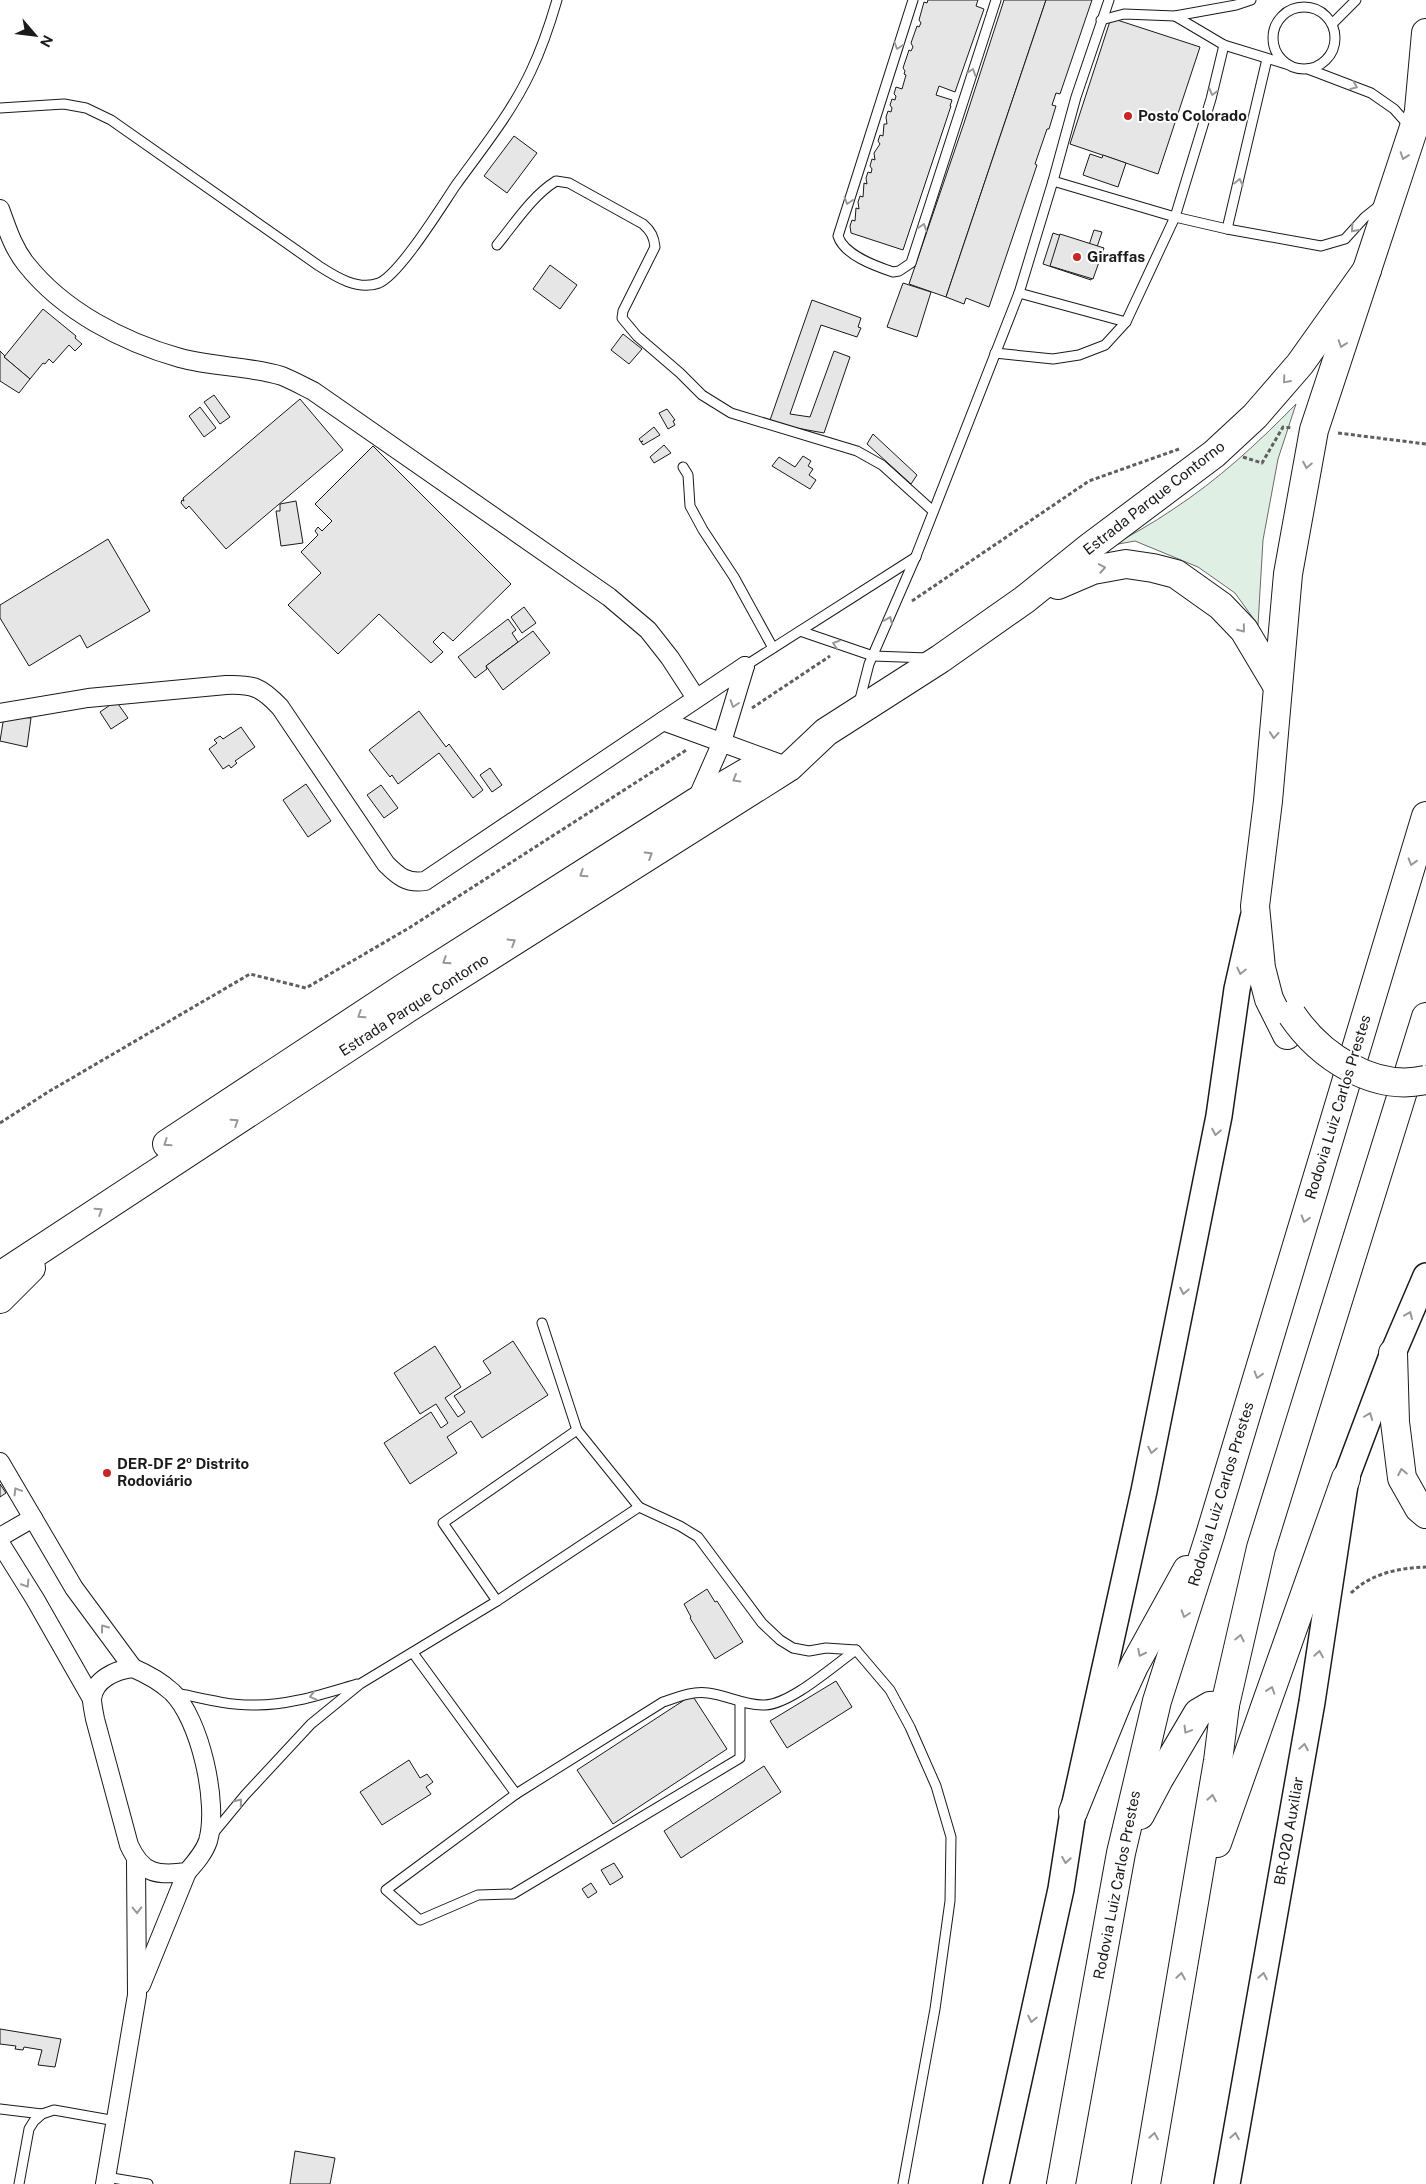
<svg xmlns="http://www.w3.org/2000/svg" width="1426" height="2184" font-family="'Public Sans',sans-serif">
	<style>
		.green { fill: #e0efe3; stroke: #6a6a6a }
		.building { fill: #e6e6e6; stroke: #1a1a1a }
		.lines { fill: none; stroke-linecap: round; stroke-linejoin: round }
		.service-casing { stroke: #1a1a1a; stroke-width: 11 }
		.minor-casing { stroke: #1a1a1a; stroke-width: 20 }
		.secondary-casing { stroke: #1a1a1a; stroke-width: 28 }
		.primary-casing { stroke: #1a1a1a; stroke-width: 30 }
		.trunk-casing { stroke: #1a1a1a; stroke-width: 30 }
		.path { stroke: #5f5f5f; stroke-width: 3; stroke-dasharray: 4 2.5; stroke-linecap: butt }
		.service { stroke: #fff; stroke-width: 9 }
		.minor { stroke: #fff; stroke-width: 18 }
		.secondary { stroke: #fff; stroke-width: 25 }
		.primary { stroke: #fff; stroke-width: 28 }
		.trunk { stroke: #fff; stroke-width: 28 }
		.primary-bridge-casing { stroke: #1a1a1a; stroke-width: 30; stroke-linecap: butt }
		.primary-bridge { stroke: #fff; stroke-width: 28 }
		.oneway { stroke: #989898 }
		.poi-dot { fill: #c62828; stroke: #fff; stroke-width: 2 }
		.labels { text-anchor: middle; stroke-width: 4; stroke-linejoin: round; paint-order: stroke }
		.poi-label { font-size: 15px; font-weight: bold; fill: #1a1a1a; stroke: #fff; text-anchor: start }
		.street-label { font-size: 15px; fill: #1a1a1a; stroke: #fff }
	</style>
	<rect width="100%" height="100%" fill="#fff"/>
	<path class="green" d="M1296,404L1278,459L1263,540L1258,625L1235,593L1198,567L1135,541L1113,545C1133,534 1153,523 1172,510C1218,480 1258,443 1296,404Z"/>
	<g class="building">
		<path d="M928,0H978L976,6L984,9L955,92L939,86L936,95L952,100L950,106H951L903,250L851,233L850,226L852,220L855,221L856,208L859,209L858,202L860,196L863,197L864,183L867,184L866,178L868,172L871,173L872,169L870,166L872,159L875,160L874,153L880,144L878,141L880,135L883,136L884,124H887L886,117L888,111L891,112L892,108L890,105L892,99L895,100L896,96L894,94L896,87L902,89L906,75L904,74L905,71L903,68L909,50L911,51L913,47L911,43L917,26L919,27L921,23L919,20L924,2L927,3Z"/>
		<path d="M1004,0H1046L946,297L909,284L964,123Z"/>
		<path d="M1046,0H1092L1060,94L1056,93L1052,105L1056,106L1049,129H1047L1035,164L1037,165L989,307L966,298L964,304L946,297Z"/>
		<path d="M1111,18L1200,47L1158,174L1070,144Z"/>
		<path d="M514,136L537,153L507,193L484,176Z"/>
		<path d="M1090,154L1102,158L1103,155L1126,163L1118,187L1083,175Z"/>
		<path d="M1094,230L1102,232L1097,247L1101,249L1091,280L1043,264L1053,233L1089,245Z"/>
		<path d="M1060,234L1104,248L1093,279L1050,266Z"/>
		<path d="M550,265L577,285L560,309L533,289Z"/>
		<path d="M903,283L931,292L917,337L887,327Z"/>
		<path d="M812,300L861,318L858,327L861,328L857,337L821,325L790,414L810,417L834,351L850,357L824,433L769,423Z"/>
		<path d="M43,309L76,336L75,338L82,344L75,351L69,345L53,363L49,359L45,364L43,363L30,379L4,357Z"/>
		<path d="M623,334L642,349L629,364L611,350Z"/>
		<path d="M0,351L5,356L4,357L30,379L19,393L0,381Z"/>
		<path d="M214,395L230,417L220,424L204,402Z"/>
		<path d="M300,399L343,450L226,549L189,506L186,509L181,503L182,500L184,501L183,498Z"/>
		<path d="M200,407L216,428L204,437L189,416Z"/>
		<path d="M667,409L675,420L673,421L675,425L668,429L659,413Z"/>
		<path d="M654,427L660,435L643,445L641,442L643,441L641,442L639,439Z"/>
		<path d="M873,434L917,475L911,484L867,444Z"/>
		<path d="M664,445L671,453L654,463L650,457Z"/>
		<path d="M373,446L511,584L453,641L443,632L433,642L443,652L431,663L379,614L338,654L288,605L321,573L301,552L318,535L315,531L318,527L322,531L332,521L315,504Z"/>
		<path d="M803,456L811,461L808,466L813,469L809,475L816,480L810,489L772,466L779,457L795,467Z"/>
		<path d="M296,501L303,543L281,546L276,511H280V504Z"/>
		<path d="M108,539L150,611L87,648L80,635L29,666L0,618V605Z"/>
		<path d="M524,607L536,623L522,633L511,617Z"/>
		<path d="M508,619L516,630L512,633L518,642L486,666L487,669L475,678L458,657Z"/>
		<path d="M533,631L550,653L503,690L486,666Z"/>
		<path d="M116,701L128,718L111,729L100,712Z"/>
		<path d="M419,711L446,747L449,744L483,790L473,798L439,753L398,784L392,775L390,777L369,750Z"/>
		<path d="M4,716L31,718L27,747L0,741Z"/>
		<path d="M241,727L255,747L235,761L237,763L231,768L229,765L223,769L209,749L217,743L214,740L220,736L223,739Z"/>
		<path d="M490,768L502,785L492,792L480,775Z"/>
		<path d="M306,784L331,821L308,837L283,800Z"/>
		<path d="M381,785L398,808L384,818L367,795Z"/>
		<path d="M513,1341L548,1395L482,1438L471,1421L447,1437L457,1453L410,1484L384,1443L431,1412L441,1428L448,1423L436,1404L420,1414L394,1373L435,1346L461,1387L445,1398L458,1417L465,1412L454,1396L491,1373L483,1361Z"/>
		<path d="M0,1484L6,1493L0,1497Z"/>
		<path d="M707,1589L715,1602L717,1601L743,1642L715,1659L690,1618L691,1617L684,1604Z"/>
		<path d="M836,1681L852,1707L787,1748L770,1721Z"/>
		<path d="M692,1695L727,1749L613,1824L577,1770Z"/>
		<path d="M409,1760L420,1778L427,1774L433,1782L426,1787L431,1794L382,1825L360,1792Z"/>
		<path d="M764,1766L781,1792L681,1858L664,1831Z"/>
		<path d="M614,1863L623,1877L610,1885L601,1870Z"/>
		<path d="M591,1883L597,1892L588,1898L582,1889Z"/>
		<path d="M0,2029L61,2039L55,2067L38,2065L42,2050L24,2047L23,2050L15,2049L16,2046L0,2044Z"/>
		<path d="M295,2151L335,2158L330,2184H290Z"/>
	</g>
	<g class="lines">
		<defs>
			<g id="service">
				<path d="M913,0L838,236C844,255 875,266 893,272L899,271L911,263L996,0"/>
				<circle cx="1304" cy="38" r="31"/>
				<path d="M1175,16L1224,45L1286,64"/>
				<path d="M1101,20L1124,14L1175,16L1236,5L1251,0"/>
				<path d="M1332,24L1356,0"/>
				<path d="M1308,69L1371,93L1394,109L1410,127"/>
				<path d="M0,108L64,104L86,108L111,120L319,266C336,277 358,291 379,283C400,274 441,207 456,185C482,149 512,112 531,71C542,48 550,24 557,0"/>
				<path d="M1053,181L1175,217L1227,229L1321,246L1345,239L1365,217L1380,205"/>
				<path d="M1227,229L1267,59"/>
				<path d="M497,245C515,223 532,196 556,181L569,183L643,224C651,231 654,237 655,247L623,311L622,318L637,336L680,373L702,395L731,413L857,451L882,465L933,511"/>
				<path d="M1019,293L1126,322"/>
				<path d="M995,353L1053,359L1079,355L1105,345L1126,322L1175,217L1211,99L1224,45"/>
				<path d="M683,467L688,475L690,506L703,530L734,577L773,648"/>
				<path d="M800,631L873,656L928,658"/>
				<path d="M745,666L916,557"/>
				<path d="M859,703L869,664L916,556L1019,293L1053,181L1076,97L1109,0"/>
				<path d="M542,1323L577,1430L639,1507L680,1526L698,1537L762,1623L780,1640L793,1648L809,1651L826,1648L856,1650L890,1690L910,1727L936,1786L951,1837L950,1901L935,2009L903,2184"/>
				<path d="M497,1601L443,1523L577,1430"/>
				<path d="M413,1653L516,1794L663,1702C678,1697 692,1691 708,1693C727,1695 745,1706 765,1705C791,1704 833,1666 856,1650"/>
				<path d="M176,1693C201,1698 226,1705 252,1705C288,1706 323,1694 357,1684"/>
				<path d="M516,1794L386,1890L420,1920L478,1895L513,1894L740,1758V1702"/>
				<path d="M212,1835L245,1795L311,1724L360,1684L497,1601L639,1507"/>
				<path d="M0,2109L42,2114"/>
				<path d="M106,2177L148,2184"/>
				<path d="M19,2184L29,2129L34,2121L42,2114L54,2110L116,2121"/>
			</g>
			<g id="minor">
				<path d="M0,209C7,228 13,248 26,264C63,311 123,342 180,358C213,367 249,366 282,376C292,380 303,386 313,391L609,597L648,630L670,658L696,698"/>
				<path d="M0,713L88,698L226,685C253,684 261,687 280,707L386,864C398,876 407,884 425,881L745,666"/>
				<path d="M663,721L789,767"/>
				<path d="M696,801L722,742L745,666"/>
				<path d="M0,1462L74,1588L133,1668"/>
				<path d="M0,1537L33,1518"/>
				<path d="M0,1543L35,1599L92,1699"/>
				<path d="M133,1668C147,1674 160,1681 172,1692C200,1719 219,1803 208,1841C204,1853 195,1863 187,1872C157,1876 142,1874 129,1845L95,1719C94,1713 92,1705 92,1699C94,1679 116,1670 133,1668Z"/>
				<path d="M141,1985L187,1872"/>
				<path d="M105,2184L137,1995L136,1862"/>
			</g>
			<g id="secondary">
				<path d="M996,2184L1061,1889L1073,1812L1144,1491L1219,1116L1237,989L1253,918"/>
				<path d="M1227,2184L1312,1702L1346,1478L1393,1353L1426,1276"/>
			</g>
			<g id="primary">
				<path d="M1058,585L1093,570L1126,564L1153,568L1176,574L1221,606L1244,630L1278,687"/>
				<path d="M1287,1035L1269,999L1261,968L1255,906L1268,801L1288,574L1314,430L1426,91"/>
				<path d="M167,1144L402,989L696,802L754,768"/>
				<path d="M0,1276L411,1006L789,767L826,732L940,659L1024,600L1090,547L1214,454L1255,416L1300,364L1367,270"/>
				<path d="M0,1299L31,1268"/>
				<path d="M1393,1353L1395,1422L1402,1478L1419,1508L1426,1514"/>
			</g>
			<g id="trunk">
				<path d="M1419,110L1426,33"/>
				<path d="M1073,1812L1118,1701L1134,1666L1187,1570"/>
				<path d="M1140,1815L1159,1779L1198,1713L1210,1706L1225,1705"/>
				<path d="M1217,1843L1346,1478"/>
				<path d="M1061,2184L1121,1853L1157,1701L1210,1535L1426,816"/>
				<path d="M1146,2184L1218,1761L1225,1705L1261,1548L1426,1017"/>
			</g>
		</defs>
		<use href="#service" class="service-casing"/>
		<use href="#minor" class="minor-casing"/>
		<use href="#secondary" class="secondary-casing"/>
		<use href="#primary" class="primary-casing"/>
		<use href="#trunk" class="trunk-casing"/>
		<g class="path">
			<path d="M1338,433L1426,444"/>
			<path d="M1243,457L1262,463L1283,427L1292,428"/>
			<path d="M912,601L1089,481L1179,449"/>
			<path d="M752,708L830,656"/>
			<path d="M0,1123L48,1092L250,974L306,988L409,928L688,749"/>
			<path d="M1351,1593C1372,1573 1399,1568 1426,1567"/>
		</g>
		<use href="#service" class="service"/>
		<use href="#minor" class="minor"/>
		<use href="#secondary" class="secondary"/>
		<use href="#primary" class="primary"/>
		<use href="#trunk" class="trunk"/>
		<defs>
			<path id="primary-bridge" d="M1292,1015C1320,1056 1373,1092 1426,1080"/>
		</defs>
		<use href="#primary-bridge" class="primary-bridge-casing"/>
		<use href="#primary-bridge" class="primary-bridge"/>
	</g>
	<defs><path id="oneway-chevron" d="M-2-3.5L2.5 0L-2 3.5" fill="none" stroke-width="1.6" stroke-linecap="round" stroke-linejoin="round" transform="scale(1.25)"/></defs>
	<g class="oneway">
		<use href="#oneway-chevron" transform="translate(898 46) rotate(108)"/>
		<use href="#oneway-chevron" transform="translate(972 72) rotate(-72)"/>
		<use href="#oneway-chevron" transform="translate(1354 86) rotate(22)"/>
		<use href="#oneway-chevron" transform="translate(1213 92) rotate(105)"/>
		<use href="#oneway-chevron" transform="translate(1404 156) rotate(109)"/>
		<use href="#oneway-chevron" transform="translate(1239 182) rotate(-77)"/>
		<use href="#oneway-chevron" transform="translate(848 201) rotate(108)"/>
		<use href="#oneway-chevron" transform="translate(923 227) rotate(-72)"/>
		<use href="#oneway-chevron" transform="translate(1354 229) rotate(132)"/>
		<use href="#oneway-chevron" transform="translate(1342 344) rotate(109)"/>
		<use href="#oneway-chevron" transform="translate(1286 380) rotate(131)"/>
		<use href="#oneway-chevron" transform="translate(1307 465) rotate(101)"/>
		<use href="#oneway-chevron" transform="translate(1102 568) rotate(-10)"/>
		<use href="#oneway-chevron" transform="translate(889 620) rotate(-67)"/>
		<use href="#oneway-chevron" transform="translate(1242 629) rotate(51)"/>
		<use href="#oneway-chevron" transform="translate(836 644) rotate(-161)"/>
		<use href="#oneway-chevron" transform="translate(734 704) rotate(108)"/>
		<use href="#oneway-chevron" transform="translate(1274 735) rotate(95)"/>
		<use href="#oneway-chevron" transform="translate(736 779) rotate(150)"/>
		<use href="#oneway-chevron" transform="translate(649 855) rotate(-32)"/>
		<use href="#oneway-chevron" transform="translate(1412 862) rotate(107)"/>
		<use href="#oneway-chevron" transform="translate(583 874) rotate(147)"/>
		<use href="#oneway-chevron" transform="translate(512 942) rotate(-32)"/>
		<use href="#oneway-chevron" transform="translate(446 961) rotate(147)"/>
		<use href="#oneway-chevron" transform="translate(1241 971) rotate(103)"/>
		<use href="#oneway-chevron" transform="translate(361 1015) rotate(147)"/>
		<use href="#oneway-chevron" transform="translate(235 1122) rotate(-33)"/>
		<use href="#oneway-chevron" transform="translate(1216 1132) rotate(101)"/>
		<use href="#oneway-chevron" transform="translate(167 1143) rotate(146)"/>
		<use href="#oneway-chevron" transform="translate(99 1211) rotate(-33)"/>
		<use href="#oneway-chevron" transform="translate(1305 1219) rotate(107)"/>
		<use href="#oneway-chevron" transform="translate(1184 1291) rotate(101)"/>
		<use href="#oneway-chevron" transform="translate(1409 1315) rotate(-67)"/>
		<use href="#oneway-chevron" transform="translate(1258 1375) rotate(107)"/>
		<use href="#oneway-chevron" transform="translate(1369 1416) rotate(-69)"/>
		<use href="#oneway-chevron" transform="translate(1152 1450) rotate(101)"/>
		<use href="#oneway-chevron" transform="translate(1402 1472) rotate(-101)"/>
		<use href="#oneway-chevron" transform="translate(17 1491) rotate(-121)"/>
		<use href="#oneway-chevron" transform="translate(26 1584) rotate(58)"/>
		<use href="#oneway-chevron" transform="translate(1185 1614) rotate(108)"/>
		<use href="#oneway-chevron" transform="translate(104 1628) rotate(-126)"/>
		<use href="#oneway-chevron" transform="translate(1240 1638) rotate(-77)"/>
		<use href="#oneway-chevron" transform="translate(1141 1653) rotate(117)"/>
		<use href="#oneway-chevron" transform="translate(1319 1654) rotate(-81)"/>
		<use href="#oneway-chevron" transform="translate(1271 1690) rotate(-71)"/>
		<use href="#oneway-chevron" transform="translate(313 1696) rotate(165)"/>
		<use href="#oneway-chevron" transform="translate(1187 1730) rotate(121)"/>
		<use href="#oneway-chevron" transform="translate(1304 1747) rotate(-80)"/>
		<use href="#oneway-chevron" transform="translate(1212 1798) rotate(-80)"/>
		<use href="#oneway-chevron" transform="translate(239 1802) rotate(-51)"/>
		<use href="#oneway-chevron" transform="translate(1066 1860) rotate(99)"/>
		<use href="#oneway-chevron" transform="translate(137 1910) rotate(89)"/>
		<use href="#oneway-chevron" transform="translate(1181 1976) rotate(-81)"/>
		<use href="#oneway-chevron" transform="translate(1263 1976) rotate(-80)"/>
		<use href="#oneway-chevron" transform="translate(1032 2019) rotate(102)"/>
		<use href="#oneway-chevron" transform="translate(1154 2136) rotate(-81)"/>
		<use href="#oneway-chevron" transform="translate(1235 2136) rotate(-80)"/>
	</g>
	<g class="poi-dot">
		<circle cx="1128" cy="116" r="5"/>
		<circle cx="1077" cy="257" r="5"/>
		<circle cx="107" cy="1473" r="5"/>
	</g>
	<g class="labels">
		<g class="poi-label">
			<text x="1138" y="121">Posto Colorado</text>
			<text x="1087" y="262">Giraffas</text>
			<text x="117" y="1469">DER-DF 2º Distrito<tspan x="117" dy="17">Rodoviário</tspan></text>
		</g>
		<g class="street-label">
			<text transform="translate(1154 498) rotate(-38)" y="5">Estrada Parque Contorno</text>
			<text transform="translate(414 1005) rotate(-33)" y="5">Estrada Parque Contorno</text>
			<text transform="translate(1338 1107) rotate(-73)" y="5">Rodovia Luiz Carlos Prestes</text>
			<text transform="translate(1221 1494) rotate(-73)" y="5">Rodovia Luiz Carlos Prestes</text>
			<text transform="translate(1289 1831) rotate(-80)" y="5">BR-020 Auxiliar</text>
			<text transform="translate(1117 1885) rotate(-79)" y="5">Rodovia Luiz Carlos Prestes</text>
		</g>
	</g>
	<g transform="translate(35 35) rotate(118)" stroke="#ffffff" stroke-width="4" paint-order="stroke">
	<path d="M0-4L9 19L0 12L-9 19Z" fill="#1a1a1a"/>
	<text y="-8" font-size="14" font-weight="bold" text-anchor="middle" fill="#1a1a1a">N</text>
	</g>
</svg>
